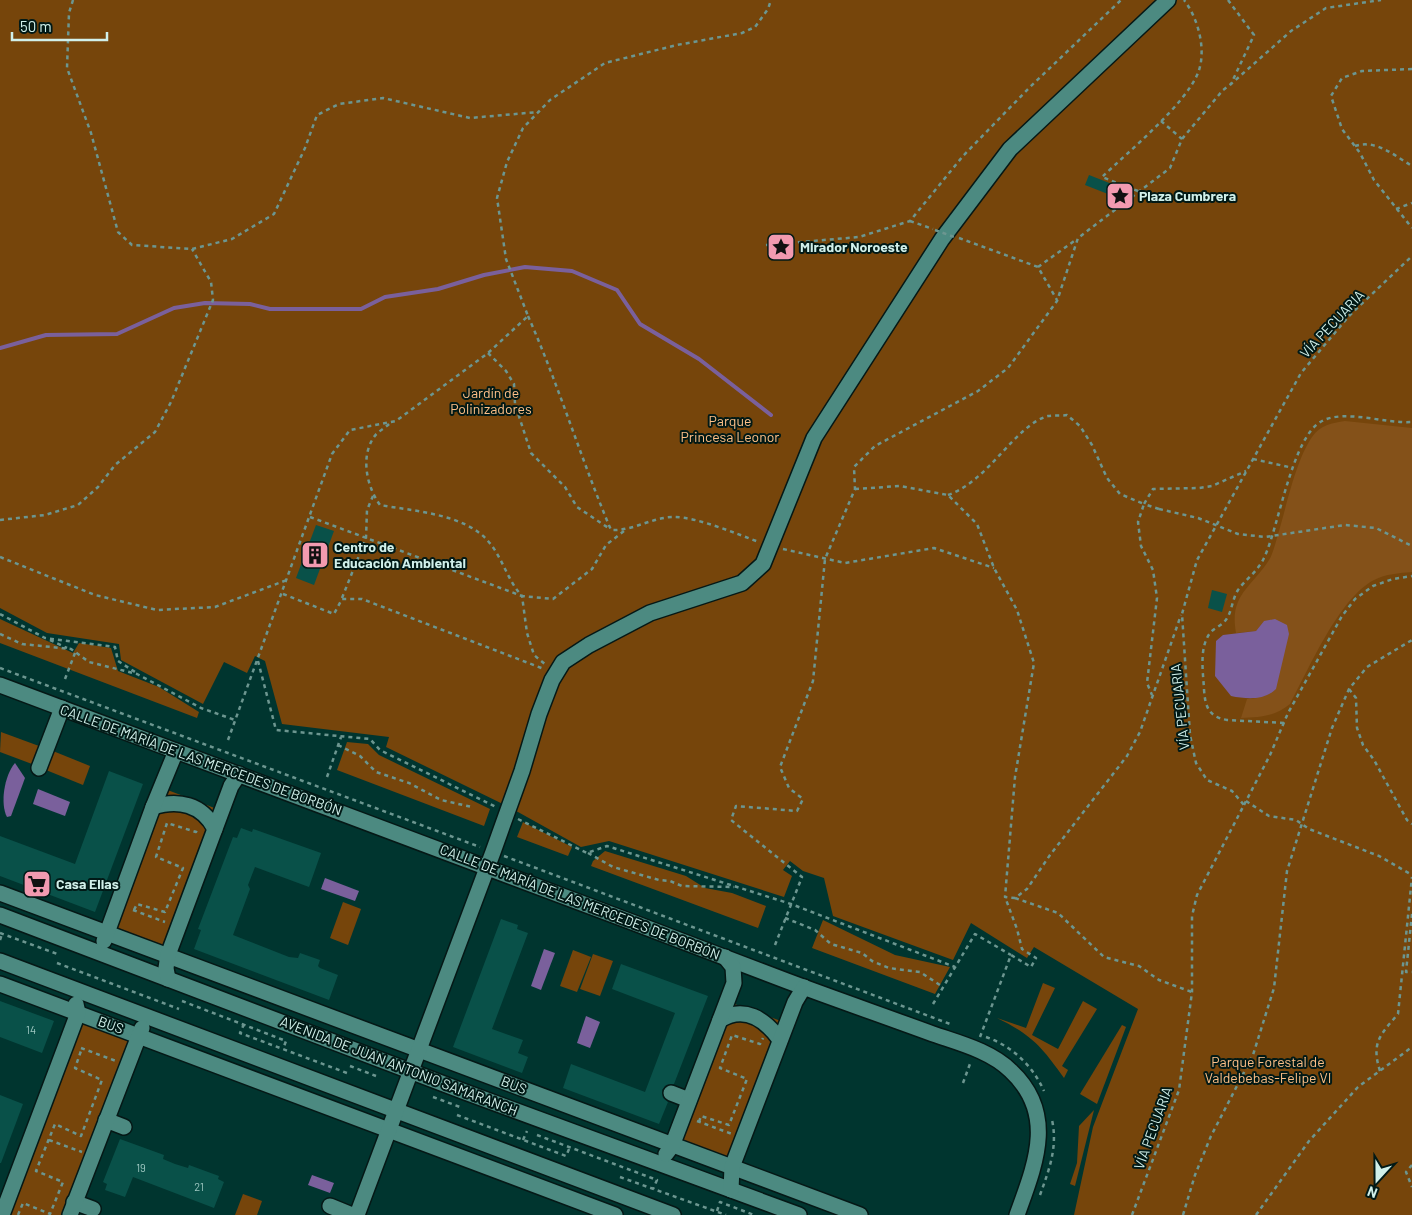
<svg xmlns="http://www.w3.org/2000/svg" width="1412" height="1215" font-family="Barlow,sans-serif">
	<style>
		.green { fill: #76450b }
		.forest { fill: #845119 }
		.water { fill: #7a609c }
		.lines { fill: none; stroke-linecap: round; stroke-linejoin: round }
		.stream { stroke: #7a609c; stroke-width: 4 }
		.building { fill: #095149 }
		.minor-casing { stroke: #051816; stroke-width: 18 }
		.path { stroke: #6c9690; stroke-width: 2.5; stroke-dasharray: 4 4; stroke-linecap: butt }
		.minor { stroke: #4c8a81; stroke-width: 15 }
		.path-bridge { stroke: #6c9690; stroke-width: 2.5; stroke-dasharray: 4 4; stroke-linecap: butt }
		.labels { text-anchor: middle; stroke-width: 4; stroke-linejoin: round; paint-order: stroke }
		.number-label { font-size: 11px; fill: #9fc8c2 }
		.poi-label { font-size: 14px; font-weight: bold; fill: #d1f0ea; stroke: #011916; text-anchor: start }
		.street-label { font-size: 14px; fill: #d1f0ea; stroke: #011916 }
		.park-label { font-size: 14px; fill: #fec088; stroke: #011916 }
	</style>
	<rect width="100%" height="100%" fill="#00352f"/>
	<g class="green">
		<path d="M0,0H1412V1215H1074L1093,1127L1138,1009L1034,947L1027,958L971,923L953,960L833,916L824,878L803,871L790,861L783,870L792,876L784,897L609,841L581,847L509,807L386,747L389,737L282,724L265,661L255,656L247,673L224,662L203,704L121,660L119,644L47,633L0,608Z"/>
		<path d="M0,619L73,653L79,643L111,648L118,671L159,687L199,712L197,718L0,643Z"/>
		<path d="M1,732L39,746L32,764L0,752Z"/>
		<path d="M347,742L368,744L379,755L490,809L484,826L337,770Z"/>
		<path d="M53,751L90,766L83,785L46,770Z"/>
		<path d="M165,789L217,809L165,948L113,928Z"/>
		<path d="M523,822L572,847L568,856L517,837Z"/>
		<path d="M605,851L686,876L705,888L732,893L766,906L758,928L591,866L593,861Z"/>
		<path d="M343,902L361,909L348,945L330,938Z"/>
		<path d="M823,920L895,955L950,967L935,994L812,948Z"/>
		<path d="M573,950L591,957L577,992L560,986Z"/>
		<path d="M593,954L613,961L600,996L580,989Z"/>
		<path d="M1043,983L1055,988L1032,1035L1058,1049L1083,1001L1097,1009L1062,1066L1068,1070L1064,1078C1042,1047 1032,1035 997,1018L1026,1028Z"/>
		<path d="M729,1002L781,1021L729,1160L677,1140Z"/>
		<path d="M80,1019L132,1039L65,1215H5Z"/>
		<path d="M1122,1025L1126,1027L1097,1104L1080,1094Z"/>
		<path d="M1094,1110L1075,1186L1070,1184L1077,1163L1079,1126Z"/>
		<path d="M243,1194L262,1201L257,1215H235Z"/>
	</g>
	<path class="forest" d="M1345,421L1412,428V572C1399,573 1386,574 1374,580C1339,598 1309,669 1290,704C1274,717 1260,717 1241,718L1247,699L1257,698L1264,621L1256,631L1236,633C1229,595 1251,588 1269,560C1274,552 1276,540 1279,531C1287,504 1296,460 1312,437C1320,425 1332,423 1345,421Z"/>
	<g class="water">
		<path d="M1275,619L1287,625L1289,634L1276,689C1264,701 1246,699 1231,696L1215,676L1216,641L1223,635L1256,631L1264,621Z"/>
		<path d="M15,763L25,778L11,816L7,817C0,804 4,776 15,763Z"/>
		<path d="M38,789L70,802L65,816L33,804Z"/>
		<path d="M325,878L359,891L355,901L321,889Z"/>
		<path d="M544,949L555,953L541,990L531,986Z"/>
		<path d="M586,1016L600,1022L590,1048L577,1043Z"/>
		<path d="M312,1175L334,1183L330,1193L308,1185Z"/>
	</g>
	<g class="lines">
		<path class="stream" d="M0,348L46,335L117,334L174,308L205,303L250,304L270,309H361L385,297L438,289L484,275L525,267L572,271L617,290L640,324L699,359L771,415"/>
	</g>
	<g class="building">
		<path d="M1089,175L1117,186L1113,196L1085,185Z"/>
		<path d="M316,525L334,531L314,585L296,578Z"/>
		<path d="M1212,590L1227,594L1222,612L1208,608Z"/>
		<path d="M109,771L143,784L95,912L0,876V836L75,864Z"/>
		<path d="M241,828L252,832L253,829L321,853L309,887L255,867L248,885L250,889L233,935L289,957L298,958L300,953L320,960L318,966L320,968L338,975L329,1000L194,949L201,930L198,929L233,837L237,838Z"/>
		<path d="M501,919L518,925L517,929L528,933L492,1029L523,1040L518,1053L528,1057L522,1073L453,1047Z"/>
		<path d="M621,964L708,996L674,1084L666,1085L662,1090L663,1098L668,1102L659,1124L563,1088L571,1064L645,1092L675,1013L612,989Z"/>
		<path d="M0,1001L54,1021L42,1053L0,1037Z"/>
		<path d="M0,1095L23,1104L1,1163H0Z"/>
		<path d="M120,1139L164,1155L163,1159L175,1164L188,1168L189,1165L219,1176L218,1179L224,1182L214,1208L133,1177L125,1197L105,1190L107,1184L103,1182Z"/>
	</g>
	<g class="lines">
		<defs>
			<g id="minor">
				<path d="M0,685C262,783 525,881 787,981C835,999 884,1016 933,1034C959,1043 991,1051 1011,1071C1057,1114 1035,1165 1017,1215"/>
				<path d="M39,768L62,708"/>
				<path d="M153,807C178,799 202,804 215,829"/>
				<path d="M0,893L860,1215"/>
				<path d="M0,915L465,1092L799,1215"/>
				<path d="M104,941L153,807L176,751"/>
				<path d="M0,961L673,1215"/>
				<path d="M168,979L166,968L168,955L231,786L239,774"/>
				<path d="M0,984L615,1215"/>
				<path d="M720,1020C744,1005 765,1019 780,1040"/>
				<path d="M671,1093L689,1100"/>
				<path d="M106,1120L124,1127"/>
				<path d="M666,1154L672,1146L734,983L733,967L725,957"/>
				<path d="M731,1190L732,1167L795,1002L804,987"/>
				<path d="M74,1202L93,1209"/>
				<path d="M330,1206L352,1215"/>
				<path d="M2,1215L78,1013L76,1004"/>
				<path d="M70,1215L142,1028"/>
				<path d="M357,1215L493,852L522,771L539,714L552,680L563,662L589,645L650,613L742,583L763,564L814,438L942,239L1010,149L1168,0"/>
			</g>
		</defs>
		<use href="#minor" class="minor-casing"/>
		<g class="path">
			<path d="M73,0L69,13L67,68L91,133L118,232L132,245L192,249L232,239L274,214L305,148L317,115L339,104L383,98L470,118L538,112"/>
			<path d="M1228,0L1254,35L1231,84L1291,31L1326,8L1381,0"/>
			<path d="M1412,69L1362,71L1342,78L1331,96L1342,129L1360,153L1374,180L1412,228"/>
			<path d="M1161,121L1182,139"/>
			<path d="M1355,146C1376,139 1395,156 1412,166"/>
			<path d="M1138,191L1102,177C1128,152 1185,105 1198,73C1207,50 1198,18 1184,0"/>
			<path d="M1396,209L1412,203"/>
			<path d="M910,221L933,229"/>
			<path d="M959,238L1038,267L1057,300"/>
			<path d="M766,245L859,237L910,221L963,156L1029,88L1121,0"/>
			<path d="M1038,267L1077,239"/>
			<path d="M528,316C559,386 581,459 611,530C634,531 652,517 674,517C697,517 737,534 759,542"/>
			<path d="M488,353L506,371L514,384L515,404L531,453L565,487L577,507L610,529"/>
			<path d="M389,424C385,428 377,432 374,437C360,457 367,487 380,505C413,511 465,514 488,541C503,558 507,580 522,596L553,599L592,569L606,545L624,531"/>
			<path d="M1253,459L1293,468"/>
			<path d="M855,489L900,486L948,495L977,524L994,568L1017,610L1034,663L1015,777L1005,897L1015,898L1027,889L1050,855L1127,756L1140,732L1181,615"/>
			<path d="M948,495C989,481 1015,425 1048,416C1054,415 1061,416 1067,415L1080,426L1092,445L1107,478L1120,494L1144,504L1138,522L1141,546L1153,570L1157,598L1147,683L1152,695"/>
			<path d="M1159,509L1144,504L1153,489L1199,488L1212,486L1246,471"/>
			<path d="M310,517L522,596L527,633L534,655L546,665"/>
			<path d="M0,520L45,515L78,505L98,487L115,465L155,432L171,402L213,300L211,282L192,249"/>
			<path d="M783,549L845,563L934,548L994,568"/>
			<path d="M0,557L95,595L157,610L215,607L287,580"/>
			<path d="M283,594L334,614L342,599H362L544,669"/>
			<path d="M342,598L366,538L367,510L373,496"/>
			<path d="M0,614L45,638L115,647L118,661L135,672"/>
			<path d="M0,634L22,644L71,649L89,662L137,674L201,708L235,720"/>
			<path d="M50,640L67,648"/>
			<path d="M258,661L276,730L370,739L380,750L496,807"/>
			<path d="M0,668L480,847"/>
			<path d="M65,679L75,653"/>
			<path d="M1349,689L1356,698L1357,728L1363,745L1374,760L1407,820L1412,824"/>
			<path d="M1284,723L1227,720C1209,717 1205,707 1204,689C1203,671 1199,648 1210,633C1214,628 1221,626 1225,621C1232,613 1232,599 1238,590C1246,579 1258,571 1264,558C1279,527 1292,436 1322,421C1345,409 1386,424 1412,422"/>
			<path d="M228,740L332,454L350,430L396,421L488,353L528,316L506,259L497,198L507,162L523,128L550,100L605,63L677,45L742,33L755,27L768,9L771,0"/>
			<path d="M338,745L360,756L376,772L409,783L441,800L472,807"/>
			<path d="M327,777L341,737"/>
			<path d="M1246,801L1269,816L1296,820L1309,829L1379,856L1412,875"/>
			<path d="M1244,805L1270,755L1288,713L1342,616L1355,599L1373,586L1393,579L1412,576"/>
			<path d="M518,819L587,853L607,846L791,904L955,967"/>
			<path d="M588,853L613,867L659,880L670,881L682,886L734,887"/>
			<path d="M504,856L950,1024"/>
			<path d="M1015,898L1058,913L1104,957L1139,966L1159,980L1192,992"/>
			<path d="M133,910L165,922"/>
			<path d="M134,910L137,904L165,912L183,868L156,857L167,823L196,832L198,828"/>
			<path d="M1412,914L1406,972H1412"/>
			<path d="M785,918L815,930L831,944L862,953L872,961L889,968L920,972L943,987"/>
			<path d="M0,933L60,955"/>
			<path d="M0,940L2,934"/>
			<path d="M775,945L802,877L731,820L736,806L797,811L803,799L789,788L780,767L813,681L825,559L855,489L854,467L875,446L978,391L1008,368L1057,301L1078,238L1170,168L1182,139L1223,90L1231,84"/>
			<path d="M57,963L179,1009"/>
			<path d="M182,1001L286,1041L283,1049"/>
			<path d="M933,1004L975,934L1011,955"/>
			<path d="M244,1024L240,1033L347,1073"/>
			<path d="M980,1037L1011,955L1031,967L1036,958L1022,949L1017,929L1005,897"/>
			<path d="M986,1037C1012,1046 1033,1066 1044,1091"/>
			<path d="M81,1048L116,1061"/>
			<path d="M350,1066L376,1076"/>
			<path d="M1380,1071C1371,1043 1380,1035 1398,1014L1412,877"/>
			<path d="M963,1083L971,1061"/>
			<path d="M433,1097L460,1107"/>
			<path d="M457,1115L566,1156L570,1147"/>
			<path d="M697,1121L732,1134"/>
			<path d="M699,1122L701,1116L729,1125L747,1079L720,1068L732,1035L760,1044L763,1038"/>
			<path d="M537,1135L657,1180L653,1189"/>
			<path d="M49,1140L82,1152"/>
			<path d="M523,1140L527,1131"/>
			<path d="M1412,1165L1406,1172L1412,1187"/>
			<path d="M620,1177L726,1215"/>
			<path d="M1040,1195C1049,1170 1058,1147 1052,1120"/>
			<path d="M717,1211L720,1202L754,1215"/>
			<path d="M18,1215L23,1203L50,1214L63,1182L36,1171L55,1124L81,1136L102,1080L75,1068L82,1048"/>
			<path d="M1132,1215L1179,1090L1192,992V916L1197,895L1244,805L1232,791L1207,780L1196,763L1190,735L1182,614L1197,560L1301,373L1349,316L1412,256"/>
			<path d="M1183,1215L1195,1175L1211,1136L1253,1055L1274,988L1287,871L1332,728L1349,689L1367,667L1412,640"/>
			<path d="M1256,1215L1309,1141L1358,1087L1412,1047"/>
		</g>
		<use href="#minor" class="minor"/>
		<g class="path-bridge">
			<path d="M935,230L957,238"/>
			<path d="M1159,509L1198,518L1238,534L1265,537L1345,525L1376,528L1412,546"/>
		</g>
	</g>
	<defs>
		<symbol id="sight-square" viewBox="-11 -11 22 22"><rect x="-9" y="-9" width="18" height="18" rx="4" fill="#f29ab0" stroke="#011916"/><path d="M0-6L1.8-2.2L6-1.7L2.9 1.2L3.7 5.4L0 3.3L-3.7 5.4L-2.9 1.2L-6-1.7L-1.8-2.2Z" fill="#111"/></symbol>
		<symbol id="building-square" viewBox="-11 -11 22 22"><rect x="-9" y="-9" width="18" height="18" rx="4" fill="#f29ab0" stroke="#011916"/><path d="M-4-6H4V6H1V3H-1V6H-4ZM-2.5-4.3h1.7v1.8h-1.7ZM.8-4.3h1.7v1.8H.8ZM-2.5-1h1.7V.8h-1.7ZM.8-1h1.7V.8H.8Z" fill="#111"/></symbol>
		<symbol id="supermarket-square" viewBox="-11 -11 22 22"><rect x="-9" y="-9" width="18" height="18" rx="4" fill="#f29ab0" stroke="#011916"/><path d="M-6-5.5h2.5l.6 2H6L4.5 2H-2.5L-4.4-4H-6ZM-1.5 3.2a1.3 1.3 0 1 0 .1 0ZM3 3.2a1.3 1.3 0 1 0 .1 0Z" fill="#111"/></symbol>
	</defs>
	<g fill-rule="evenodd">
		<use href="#sight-square" x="1104" y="180" width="32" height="32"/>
		<use href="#sight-square" x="765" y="231" width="32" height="32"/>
		<use href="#building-square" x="299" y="539" width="32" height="32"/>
		<use href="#supermarket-square" x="21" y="868" width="32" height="32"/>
	</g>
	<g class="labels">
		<g class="number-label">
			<text x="31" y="1034">14</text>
			<text x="141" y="1172">19</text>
			<text x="199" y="1191">21</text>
		</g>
		<g class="poi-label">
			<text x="1139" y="201">Plaza Cumbrera</text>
			<text x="800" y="252">Mirador Noroeste</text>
			<text x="334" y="552">Centro de<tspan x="334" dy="16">Educación Ambiental</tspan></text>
			<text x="56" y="889">Casa Elias</text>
		</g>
		<g class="street-label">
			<text transform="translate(1332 324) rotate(-47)" y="5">VÍA PECUARIA</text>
			<text transform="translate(1180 707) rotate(-96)" y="5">VÍA PECUARIA</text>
			<text transform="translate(201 760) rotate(20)" y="5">CALLE DE MARÍA DE LAS MERCEDES DE BORBÓN</text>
			<text transform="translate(580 902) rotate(21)" y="5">CALLE DE MARÍA DE LAS MERCEDES DE BORBÓN</text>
			<text transform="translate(111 1025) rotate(20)" y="5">BUS</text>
			<text transform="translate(399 1066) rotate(21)" y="5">AVENIDA DE JUAN ANTONIO SAMARANCH</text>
			<text transform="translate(514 1085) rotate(21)" y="5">BUS</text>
			<text transform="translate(1153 1128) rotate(-70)" y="5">VÍA PECUARIA</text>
		</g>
		<g class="park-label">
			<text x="491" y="398">Jardín de<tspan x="491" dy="16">Polinizadores</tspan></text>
			<text x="730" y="426">Parque<tspan x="730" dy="16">Princesa Leonor</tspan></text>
			<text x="1268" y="1067">Parque Forestal de<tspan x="1268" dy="16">Valdebebas-Felipe VI</tspan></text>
		</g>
	</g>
	<g transform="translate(1377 1180) rotate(201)" stroke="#011916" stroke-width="4" paint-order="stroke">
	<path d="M0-4L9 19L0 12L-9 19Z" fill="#d1f0ea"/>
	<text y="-8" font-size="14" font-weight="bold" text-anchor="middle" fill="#d1f0ea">N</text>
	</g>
	<path d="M12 32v8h95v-8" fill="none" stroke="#d1f0ea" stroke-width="2.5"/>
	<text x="20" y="32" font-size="15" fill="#d1f0ea" stroke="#011916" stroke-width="4" paint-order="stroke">50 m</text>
</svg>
